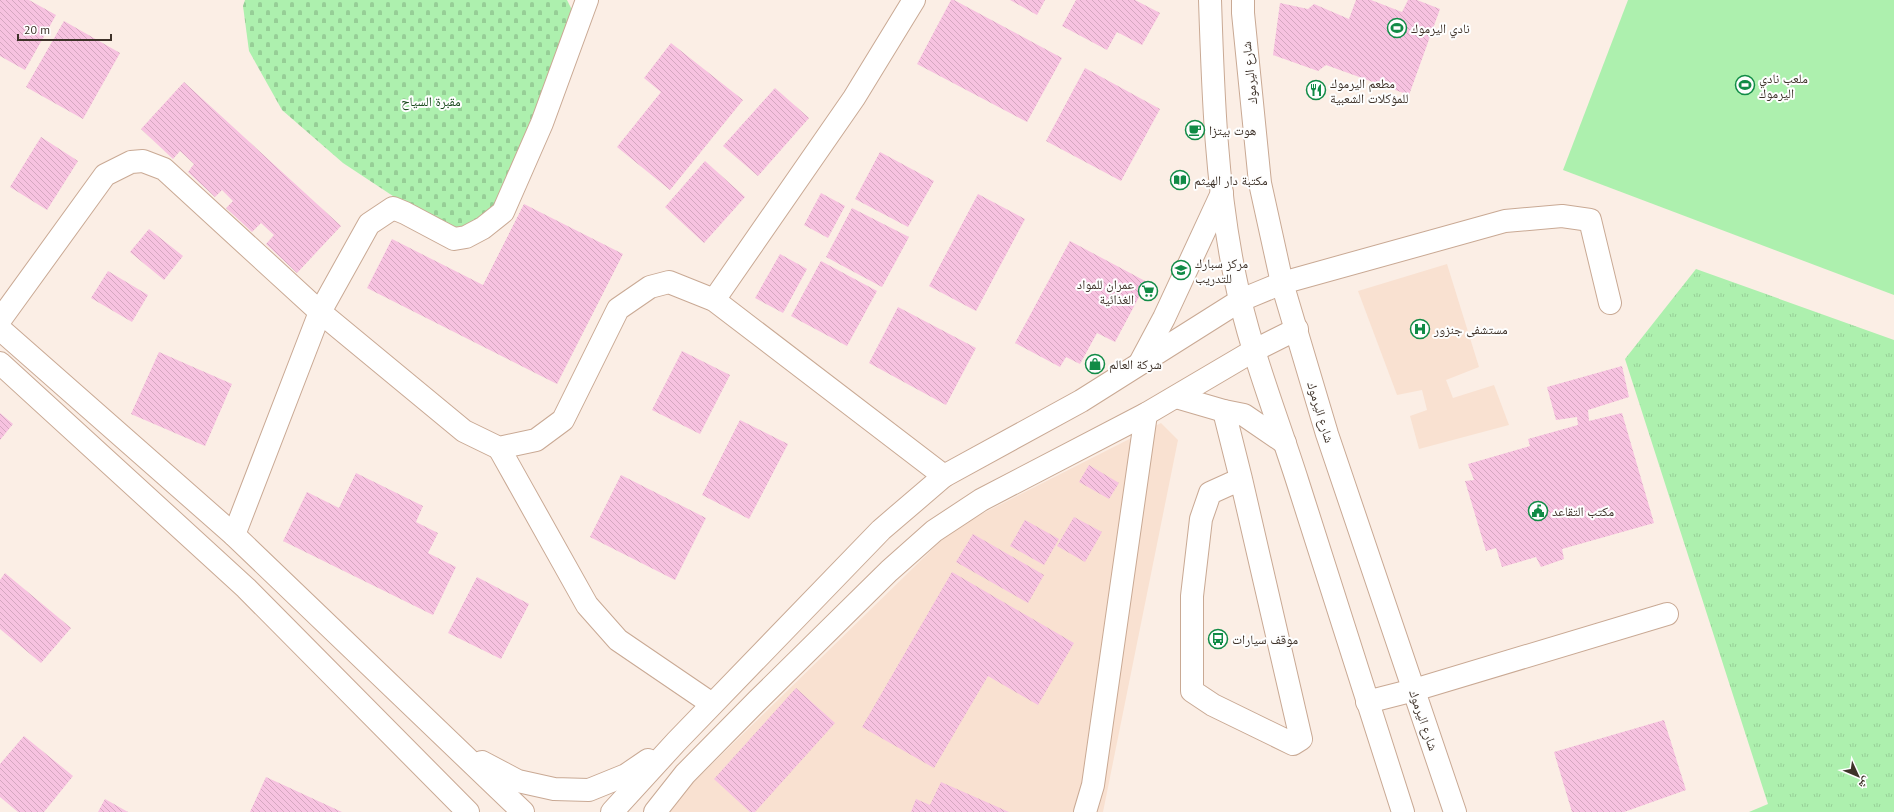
<svg xmlns="http://www.w3.org/2000/svg" width="1894" height="812" font-family="'PT Sans','Noto Naskh Arabic',sans-serif">
	<style>
		.built { fill: #f9e1d1 }
		.cemetery { fill: url(#cemetery-stones) }
		.park { fill: url(#park-tufts) }
		.pitch { fill: #adf0ae }
		.building { fill: url(#building-back-hatch) }
		.lines { fill: none; stroke-linecap: round; stroke-linejoin: round }
		.minor-casing { stroke: #c9a994; stroke-width: 24 }
		.major-casing { stroke: #c9a994; stroke-width: 24 }
		.minor { stroke: #fff; stroke-width: 22 }
		.major { stroke: #fff; stroke-width: 22 }
		.labels { text-anchor: middle; stroke-width: 4; stroke-linejoin: round; paint-order: stroke }
		.poi-label { font-size: 13px; fill: #3e3229; stroke: #fefefe; text-anchor: start }
		.street-label { font-size: 13px; fill: #3e3229; stroke: #fefefe }
		.park-label { font-size: 13px; fill: #18491c; stroke: #fefefe }
	</style>
	<defs>
		<pattern id="cemetery-stones" width="16" height="16" patternUnits="userSpaceOnUse"><rect width="16" height="16" fill="#adf0ae"/><path d="M2 7V4a2 2 0 0 1 4 0v3zM10 15v-3a2 2 0 0 1 4 0v3z" fill="#96ce96"/></pattern>
		<pattern id="park-tufts" width="24" height="20" patternUnits="userSpaceOnUse"><rect width="24" height="20" fill="#adf0ae"/><path d="M3 7l-1-3M5 7V3M7 7l1-3M15 17l-1-3M17 17v-4M19 17l1-3" fill="none" stroke="#96ce96"/></pattern>
		<pattern id="building-back-hatch" width="6" height="6" patternUnits="userSpaceOnUse"><rect width="6" height="6" fill="#f7c2e0"/><path d="M-1 5l2 2M0 0l6 6M5-1l2 2" fill="none" stroke="#d5a7c0"/></pattern>
	</defs>
	<rect width="100%" height="100%" fill="#fbeee5"/>
	<g class="built">
		<path d="M1447,264L1479,367L1446,380L1453,398L1494,385L1509,425L1419,449L1410,416L1427,410L1422,390L1397,395L1358,291Z"/>
		<path d="M1161,423L1178,440L1103,812H663L954,528Z"/>
	</g>
	<path class="cemetery" d="M245,0H567L572,10L507,193L461,241L343,163L282,110L249,51L243,6Z"/>
	<path class="park" d="M1696,269L1894,340V812H1749L1768,804L1625,359Z"/>
	<path class="pitch" d="M1628,0H1894V295L1563,170Z"/>
	<g class="building">
		<path d="M0,0H29L56,15L25,70L0,56Z"/>
		<path d="M951,0H954L1062,58L1027,122L917,64Z"/>
		<path d="M1010,0H1045L1037,15Z"/>
		<path d="M1076,0H1135L1160,13L1142,45L1117,32L1107,50L1062,26Z"/>
		<path d="M1356,0H1371L1402,12L1408,0H1417L1440,9L1409,95L1326,65L1318,71L1273,55L1280,3L1308,9L1314,4L1349,19Z"/>
		<path d="M64,21L120,53L83,119L26,87Z"/>
		<path d="M671,43L743,100L670,190L617,147L661,92L644,78Z"/>
		<path d="M1085,68L1160,109L1121,181L1046,141Z"/>
		<path d="M184,82L341,226L297,273L266,244L274,235L261,223L252,232L226,208L233,201L222,190L215,197L188,172L194,164L180,151L173,159L141,129Z"/>
		<path d="M775,88L809,118L758,176L723,146Z"/>
		<path d="M41,137L78,161L47,210L10,187Z"/>
		<path d="M880,152L934,181L908,227L855,199Z"/>
		<path d="M705,161L745,197L704,243L665,207Z"/>
		<path d="M821,193L845,206L828,238L804,225Z"/>
		<path d="M978,194L1025,219L976,311L929,286Z"/>
		<path d="M524,204L623,254L557,384L367,288L392,239L483,285Z"/>
		<path d="M852,208L909,237L882,287L826,257Z"/>
		<path d="M149,229L183,256L164,280L130,252Z"/>
		<path d="M1070,241L1147,282L1115,342L1097,333L1080,364L1066,357L1060,367L1015,343Z"/>
		<path d="M780,254L807,269L783,313L755,298Z"/>
		<path d="M821,261L877,291L847,346L791,316Z"/>
		<path d="M108,271L148,295L132,322L91,298Z"/>
		<path d="M898,307L976,348L946,405L869,363Z"/>
		<path d="M682,351L730,375L700,434L652,410Z"/>
		<path d="M159,352L232,384L205,446L131,414Z"/>
		<path d="M1622,366L1629,397L1588,410L1589,421L1622,413L1654,523L1562,549L1564,559L1541,567L1536,557L1502,567L1496,548L1486,551L1465,481L1474,480L1468,464L1530,446L1528,439L1578,425L1577,417L1556,420L1547,387Z"/>
		<path d="M0,413L13,424L0,440Z"/>
		<path d="M740,420L788,444L749,519L702,495Z"/>
		<path d="M1089,465L1119,483L1109,499L1079,482Z"/>
		<path d="M356,473L423,506L416,522L438,533L428,553L456,567L433,615L283,541L307,492L339,508Z"/>
		<path d="M621,475L706,518L675,580L590,537Z"/>
		<path d="M1074,517L1102,532L1085,562L1057,546Z"/>
		<path d="M1025,520L1059,539L1044,565L1010,546Z"/>
		<path d="M973,534L1044,575L1028,603L956,562Z"/>
		<path d="M952,572L1074,643L1038,705L988,676L934,768L862,727Z"/>
		<path d="M5,573L71,628L41,663L0,629V580Z"/>
		<path d="M477,577L529,604L501,659L448,633Z"/>
		<path d="M796,688L835,723L755,812H750L714,779Z"/>
		<path d="M1664,720L1686,790L1624,812H1572L1554,752Z"/>
		<path d="M24,736L73,776L44,812H18L0,797V764Z"/>
		<path d="M266,777L342,812H250Z"/>
		<path d="M941,782L1009,812H911L916,799L930,805Z"/>
		<path d="M105,799L128,812H98Z"/>
	</g>
	<g class="lines">
		<defs>
			<g id="minor">
				<path d="M714,300L854,98L914,0"/>
				<path d="M0,320L105,175L131,162L143,161L164,169L320,312L464,431L499,448L536,440L563,420L618,309L650,287L669,282L714,300L944,476"/>
				<path d="M0,329L234,535L523,812"/>
				<path d="M0,363L246,588L468,812"/>
				<path d="M1224,411L1241,479L1301,739L1293,744L1213,705L1192,691V596L1201,519L1210,493L1241,479"/>
				<path d="M499,448L587,605L618,640L712,704"/>
				<path d="M234,535L320,312L369,224L393,208L405,213L454,239L466,237L483,228L503,212L542,123L587,0"/>
				<path d="M1367,702L1414,690L1667,614"/>
				<path d="M482,762L518,781L554,789L589,790L626,775L648,760"/>
				<path d="M612,812L676,742L881,530L944,476L1081,401L1241,300L1282,283L1505,221L1562,216L1590,220L1610,303"/>
				<path d="M655,812L685,774L758,700L889,571L934,531L981,500L1146,414L1253,351L1297,329"/>
				<path d="M1085,812L1093,785L1146,414"/>
			</g>
			<g id="major">
				<path d="M1210,0C1213,92 1216,186 1235,277C1249,347 1276,414 1298,483C1333,592 1367,702 1403,812"/>
				<path d="M1243,0V13L1260,183L1282,283L1327,434L1455,812"/>
				<path d="M1140,363L1164,318L1222,193"/>
				<path d="M1176,397L1224,411L1244,415L1285,443"/>
			</g>
		</defs>
		<use href="#minor" class="minor-casing"/>
		<use href="#major" class="major-casing"/>
		<use href="#minor" class="minor"/>
		<use href="#major" class="major"/>
	</g>
	<defs>
		<symbol id="stadium-ring" viewBox="-11 -11 22 22"><circle r="9.5" fill="#fefefe" stroke="#118b46" stroke-width="1.5"/><path d="M0-5a6.5 5 0 1 0 0 10a6.5 5 0 1 0 0-10ZM-3.5-1.8h7v3.6h-7Z" fill="#118b46"/></symbol>
		<symbol id="restaurant-ring" viewBox="-11 -11 22 22"><circle r="9.5" fill="#fefefe" stroke="#118b46" stroke-width="1.5"/><path d="M-5-6h1v4h1v-4h1v4h1v-4h1v5L-1.5 .5V6h-2V.5L-5-1ZM5-6V6H3V1.5H1.5Q1.5-4 5-6Z" fill="#118b46"/></symbol>
		<symbol id="cafe-ring" viewBox="-11 -11 22 22"><circle r="9.5" fill="#fefefe" stroke="#118b46" stroke-width="1.5"/><path d="M-5.5-4.5H6V0H3Q3 3.5 0 3.5H-2.5Q-5.5 3.5-5.5 0ZM3-3.2v2h1.7v-2ZM-6 4.5H4V6H-6Z" fill="#118b46"/></symbol>
		<symbol id="library-ring" viewBox="-11 -11 22 22"><circle r="9.5" fill="#fefefe" stroke="#118b46" stroke-width="1.5"/><path d="M-6-4Q-3-5.5-.7-3.5V5Q-3 3-6 4ZM6-4Q3-5.5 .7-3.5V5Q3 3 6 4Z" fill="#118b46"/></symbol>
		<symbol id="school-ring" viewBox="-11 -11 22 22"><circle r="9.5" fill="#fefefe" stroke="#118b46" stroke-width="1.5"/><path d="M0-5L7-2L0 1L-7-2ZM-4 1L0 2.5L4 1V4Q0 6-4 4Z" fill="#118b46"/></symbol>
		<symbol id="supermarket-ring" viewBox="-11 -11 22 22"><circle r="9.5" fill="#fefefe" stroke="#118b46" stroke-width="1.5"/><path d="M-6-5.5h2.5l.6 2H6L4.5 2H-2.5L-4.4-4H-6ZM-1.5 3.2a1.3 1.3 0 1 0 .1 0ZM3 3.2a1.3 1.3 0 1 0 .1 0Z" fill="#118b46"/></symbol>
		<symbol id="hospital-ring" viewBox="-11 -11 22 22"><circle r="9.5" fill="#fefefe" stroke="#118b46" stroke-width="1.5"/><path d="M-5-5h3v3.5h4V-5h3V5h-3V1.5h-4V5h-3Z" fill="#118b46"/></symbol>
		<symbol id="shop-ring" viewBox="-11 -11 22 22"><circle r="9.5" fill="#fefefe" stroke="#118b46" stroke-width="1.5"/><path d="M-5-2.5h2.3a2.7 3.5 0 0 1 5.4 0H5L5.5 6h-11ZM-1.5-2.5h3a1.5 2.3 0 0 0-3 0Z" fill="#118b46"/></symbol>
		<symbol id="civic-ring" viewBox="-11 -11 22 22"><circle r="9.5" fill="#fefefe" stroke="#118b46" stroke-width="1.5"/><path d="M-.6-6.5H3V-4.5H.6V-3L4-1V1h2V6H-6V1h2V-1L-.6-3ZM-1.2 2.5V6h2.4V2.5Z" fill="#118b46"/></symbol>
		<symbol id="bus-ring" viewBox="-11 -11 22 22"><circle r="9.5" fill="#fefefe" stroke="#118b46" stroke-width="1.5"/><path d="M-5-6H5V4H4V6H2V4H-2V6H-4V4H-5ZM-3.5-4V0h7V-4ZM-3.5 1.2v1.5H-2V1.2ZM2 1.2v1.5H3.5V1.2Z" fill="#118b46"/></symbol>
	</defs>
	<g fill-rule="evenodd">
		<use href="#stadium-ring" x="1386" y="17" width="22" height="22"/>
		<use href="#stadium-ring" x="1734" y="74" width="22" height="22"/>
		<use href="#restaurant-ring" x="1305" y="79" width="22" height="22"/>
		<use href="#cafe-ring" x="1184" y="119" width="22" height="22"/>
		<use href="#library-ring" x="1169" y="169" width="22" height="22"/>
		<use href="#school-ring" x="1170" y="259" width="22" height="22"/>
		<use href="#supermarket-ring" x="1137" y="280" width="22" height="22"/>
		<use href="#hospital-ring" x="1409" y="318" width="22" height="22"/>
		<use href="#shop-ring" x="1084" y="353" width="22" height="22"/>
		<use href="#civic-ring" x="1527" y="500" width="22" height="22"/>
		<use href="#bus-ring" x="1207" y="628" width="22" height="22"/>
	</g>
	<g class="labels">
		<g class="poi-label">
			<text x="1411" y="33">نادي اليرموك</text>
			<text x="1759" y="83">ملعب نادي<tspan x="1759" dy="15">اليرموك</tspan></text>
			<text x="1330" y="88">مطعم اليرموك<tspan x="1330" dy="15">للمؤكلات الشعبية</tspan></text>
			<text x="1209" y="135">هوت بيتزا</text>
			<text x="1194" y="185">مكتبة دار الهيثم</text>
			<text x="1195" y="268">مركز سبارك<tspan x="1195" dy="15">للتدريب</tspan></text>
			<text x="1134" y="289" text-anchor="end">عمران للمواد<tspan x="1134" dy="15">الغذائية</tspan></text>
			<text x="1434" y="334">مستشفى جنزور</text>
			<text x="1109" y="369">شركة العالم</text>
			<text x="1552" y="516">مكتب التقاعد</text>
			<text x="1232" y="644">موقف سيارات</text>
		</g>
		<g class="street-label">
			<text transform="translate(1249 73) rotate(-96)" y="5">شارع اليرموك</text>
			<text transform="translate(1321 412) rotate(73)" y="5">شارع اليرموك</text>
			<text transform="translate(1424 720) rotate(71)" y="5">شارع اليرموك</text>
		</g>
		<g class="park-label">
			<text x="431" y="106">مقبرة السياح</text>
		</g>
	</g>
	<g transform="translate(1858 776) rotate(134)" stroke="#fefefe" stroke-width="3" paint-order="stroke">
	<path d="M0-3L7 15L0 10L-7 15Z" fill="#3e3229"/>
	<text y="-6" font-size="11" font-weight="bold" text-anchor="middle" fill="#3e3229">ش</text>
	</g>
	<path d="M18 34v6h93v-6" fill="none" stroke="#3e3229" stroke-width="2"/>
	<text x="24" y="34" font-size="12" fill="#3e3229" stroke="#fefefe" stroke-width="3" paint-order="stroke">20 m</text>
</svg>
